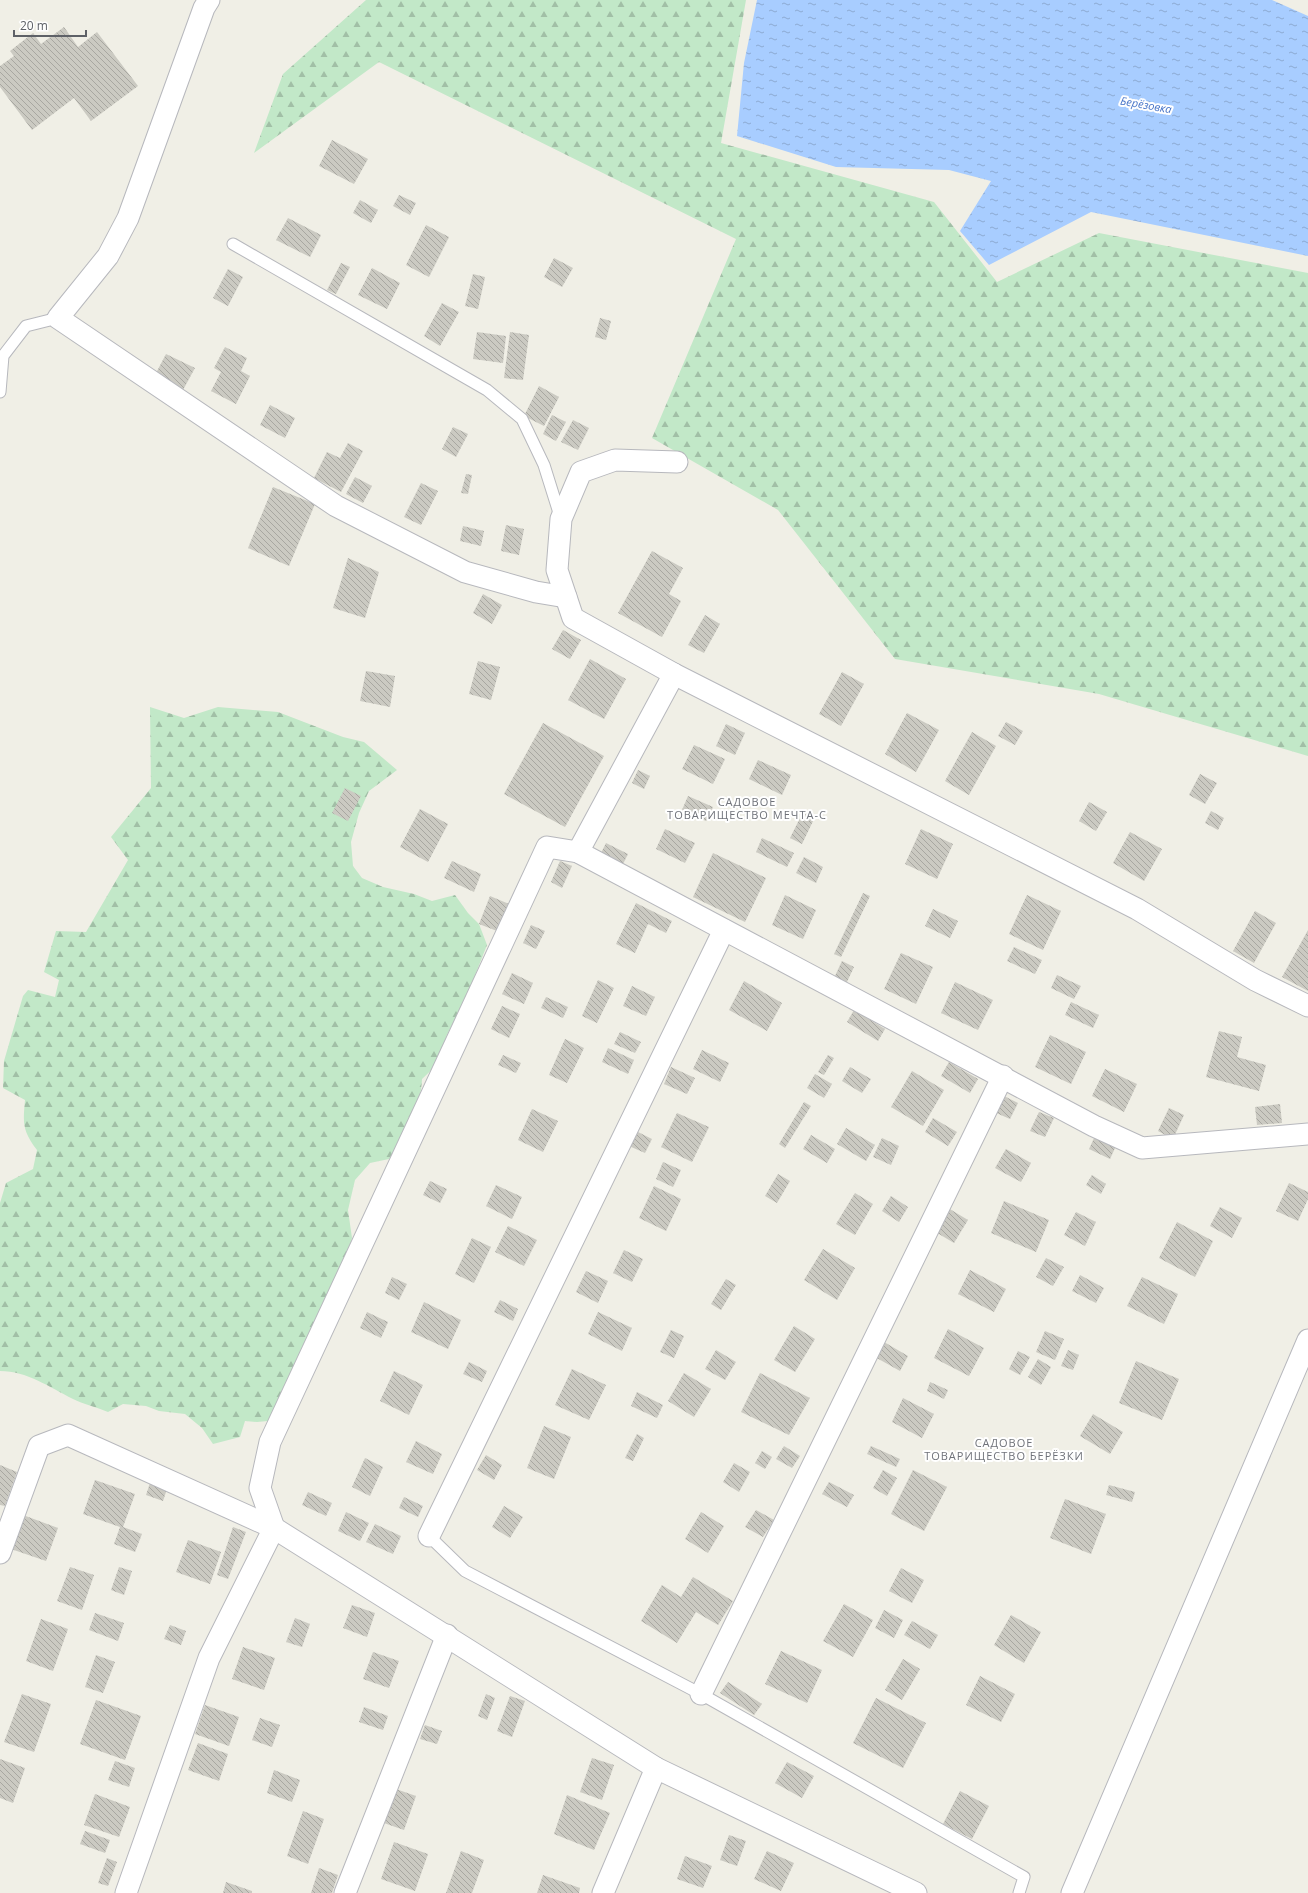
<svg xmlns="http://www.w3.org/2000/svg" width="1308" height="1893" font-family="'Open Sans',sans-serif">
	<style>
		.forest { fill: url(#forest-firs) }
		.water { fill: url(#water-ripples) }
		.building { fill: url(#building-back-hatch) }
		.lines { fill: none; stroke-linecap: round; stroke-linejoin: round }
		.lane-casing { stroke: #b7b8bd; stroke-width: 13 }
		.street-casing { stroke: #b7b8bd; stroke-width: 23 }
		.lane { stroke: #fff; stroke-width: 11 }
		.street { stroke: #fff; stroke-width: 21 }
		.labels { text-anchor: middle; stroke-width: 4; stroke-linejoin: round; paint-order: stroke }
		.water-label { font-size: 11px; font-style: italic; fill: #4573c7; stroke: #fff }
		.neighbourhood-label { font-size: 11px; letter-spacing: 1px; fill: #6f7279; stroke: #fff }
	</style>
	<defs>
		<pattern id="forest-firs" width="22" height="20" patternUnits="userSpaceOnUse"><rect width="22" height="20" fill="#c2e8c8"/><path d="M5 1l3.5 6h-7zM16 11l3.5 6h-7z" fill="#a1bfa6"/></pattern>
		<pattern id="water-ripples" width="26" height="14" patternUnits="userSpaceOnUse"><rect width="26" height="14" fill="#a8cdff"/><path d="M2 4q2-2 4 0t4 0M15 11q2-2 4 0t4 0" fill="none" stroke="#8caad2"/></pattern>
		<pattern id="building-back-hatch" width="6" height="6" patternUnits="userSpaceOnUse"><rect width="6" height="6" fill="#cbcac2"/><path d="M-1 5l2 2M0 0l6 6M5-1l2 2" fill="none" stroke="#a8a7a1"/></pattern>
	</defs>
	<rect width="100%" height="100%" fill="#f0efe6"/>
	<g class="forest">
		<path d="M366,0H746L721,143L934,202L997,282L1099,233L1308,273V756L1099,694L895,659L778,510L652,438L736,239L379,62L254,153L283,74Z"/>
		<path d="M150,707L184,718L218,707L278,712L343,737L364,742L397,770L369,791L359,813L351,842L353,866L362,878L383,887L414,894L432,901L455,895L468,913L479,924L487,945L470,988L446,1037L443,1059L422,1079C421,1108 405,1135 389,1159L370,1163L355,1180L348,1210L352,1238L343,1276L279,1420L257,1422L245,1421L240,1437L213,1444L202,1428L185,1414L159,1411L146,1406L123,1404L108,1412C96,1407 83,1404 73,1399C49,1387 27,1371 0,1371V1203L6,1183L33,1169L37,1150C22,1130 23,1123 25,1100L3,1088L4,1061L23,996L28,990L55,997L59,980L44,972L56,931L86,932L128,860L111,837L151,788Z"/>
	</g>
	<path class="water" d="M757,0H1272L1308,16V256L1091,212L989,265L960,231L991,181L949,170L836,167L737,136L744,63Z"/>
	<g class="building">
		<path d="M64,27L78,47L97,32L138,86L91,121L74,98L32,130L0,87V66L14,56L10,51L33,33L41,44Z"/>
		<path d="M332,140L368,159L354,184L319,166Z"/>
		<path d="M399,195L416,203L410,215L393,206Z"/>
		<path d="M360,200L378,210L371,223L353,213Z"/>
		<path d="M288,218L321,235L310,257L276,240Z"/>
		<path d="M426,225L449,237L429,277L406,265Z"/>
		<path d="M554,258L573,268L562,287L544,277Z"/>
		<path d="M341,263L350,267L336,294L327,290Z"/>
		<path d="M372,268L400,283L387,309L358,295Z"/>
		<path d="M228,269L243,277L228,306L213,298Z"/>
		<path d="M473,274L485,277L478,309L465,306Z"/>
		<path d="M442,303L459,312L440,346L424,336Z"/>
		<path d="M600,318L611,321L606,340L595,337Z"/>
		<path d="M477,332L506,336L503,363L473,359Z"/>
		<path d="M510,332L529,335L523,380L504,378Z"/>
		<path d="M225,347L247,358L241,371L250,376L236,404L211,391L221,372L214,368Z"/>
		<path d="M166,354L195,368L183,390L155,375Z"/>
		<path d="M539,386L559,397L544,426L524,416Z"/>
		<path d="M270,405L295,418L285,438L260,425Z"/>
		<path d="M552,415L566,422L556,441L543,434Z"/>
		<path d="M573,420L589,428L578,450L561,442Z"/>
		<path d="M453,427L468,434L456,457L442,449Z"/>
		<path d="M348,443L363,451L341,492L314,478L327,452L340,458Z"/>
		<path d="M466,474L472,475L468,494L461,493Z"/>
		<path d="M355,477L372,486L363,503L346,494Z"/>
		<path d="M421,483L438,491L421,525L404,517Z"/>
		<path d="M273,487L315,504L289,566L248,548Z"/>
		<path d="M506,525L524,529L519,555L501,551Z"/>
		<path d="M463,526L484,531L481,546L460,541Z"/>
		<path d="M652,551L683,568L669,594L681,601L662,637L618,613Z"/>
		<path d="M348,558L379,572L365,618L333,608Z"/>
		<path d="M483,594L502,605L492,624L473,613Z"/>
		<path d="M705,615L720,624L704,653L688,645Z"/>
		<path d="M563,630L581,640L570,659L552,649Z"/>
		<path d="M590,659L626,679L604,719L568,700Z"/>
		<path d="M478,661L500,667L491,700L469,694Z"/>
		<path d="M366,671L395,676L390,707L360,701Z"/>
		<path d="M842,672L864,684L841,726L819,714Z"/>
		<path d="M907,713L939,730L916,772L885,754Z"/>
		<path d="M1006,722L1023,731L1015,745L998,736Z"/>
		<path d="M543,723L604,756L565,827L504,794Z"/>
		<path d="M726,724L745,733L735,755L716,746Z"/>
		<path d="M972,732L996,746L969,795L945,781Z"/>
		<path d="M694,745L725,759L713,784L682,769Z"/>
		<path d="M758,760L791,775L782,795L749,779Z"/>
		<path d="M638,770L650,776L644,789L632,783Z"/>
		<path d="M1200,774L1217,783L1205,804L1189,795Z"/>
		<path d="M345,788L361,796L348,821L332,813Z"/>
		<path d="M688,796L713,807L706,821L682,810Z"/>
		<path d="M1089,802L1107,812L1096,831L1079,821Z"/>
		<path d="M420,809L448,824L428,862L400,847Z"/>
		<path d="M1211,811L1224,818L1218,830L1205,823Z"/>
		<path d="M803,812L815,817L802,844L790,838Z"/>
		<path d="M665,829L695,843L685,863L656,849Z"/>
		<path d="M921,829L953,844L937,879L905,864Z"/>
		<path d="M1130,832L1162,849L1144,881L1113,863Z"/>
		<path d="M762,838L794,853L787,867L756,852Z"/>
		<path d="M606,843L628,854L622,866L600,855Z"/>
		<path d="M713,853L766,878L745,922L693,897Z"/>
		<path d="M804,857L823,867L816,883L796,873Z"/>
		<path d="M452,861L481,874L474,892L444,878Z"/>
		<path d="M560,861L572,866L562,888L551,882Z"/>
		<path d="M863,893L870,896L841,957L834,954Z"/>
		<path d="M785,895L816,910L803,939L772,925Z"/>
		<path d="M1027,895L1061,911L1043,950L1009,934Z"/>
		<path d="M490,896L509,904L497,931L479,924Z"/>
		<path d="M636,903L672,921L666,933L648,924L635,953L616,944Z"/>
		<path d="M933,909L958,921L950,938L925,926Z"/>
		<path d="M1255,911L1276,923L1254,963L1233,951Z"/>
		<path d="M531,925L545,931L536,949L523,943Z"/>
		<path d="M1308,930V991L1282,977Z"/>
		<path d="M1014,947L1042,960L1035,974L1007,961Z"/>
		<path d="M901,953L933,967L916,1004L884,989Z"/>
		<path d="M842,961L854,967L846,984L834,978Z"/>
		<path d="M512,973L533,983L524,1004L502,994Z"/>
		<path d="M1057,975L1081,986L1074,999L1051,988Z"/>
		<path d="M598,980L614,988L597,1023L582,1016Z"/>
		<path d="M744,981L782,1003L767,1031L729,1010Z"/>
		<path d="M955,982L993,1000L978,1030L941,1013Z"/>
		<path d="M632,986L655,997L646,1016L623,1006Z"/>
		<path d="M546,997L568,1007L563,1018L541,1008Z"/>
		<path d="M1071,1002L1099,1015L1093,1028L1065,1015Z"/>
		<path d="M502,1006L520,1014L509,1038L491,1029Z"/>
		<path d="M854,1010L885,1029L878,1041L847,1022Z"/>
		<path d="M1219,1031L1242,1037L1237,1057L1266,1065L1259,1091L1206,1077Z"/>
		<path d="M620,1032L641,1042L635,1053L614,1044Z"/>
		<path d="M1050,1035L1086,1052L1071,1084L1035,1067Z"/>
		<path d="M565,1039L584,1048L567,1083L549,1075Z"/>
		<path d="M608,1048L634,1060L628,1074L602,1062Z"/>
		<path d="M702,1050L729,1063L720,1082L693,1069Z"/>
		<path d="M503,1055L521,1063L516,1073L498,1065Z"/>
		<path d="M828,1055L834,1058L824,1075L818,1072Z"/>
		<path d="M949,1062L978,1079L970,1093L941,1076Z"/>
		<path d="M671,1067L695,1078L687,1094L664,1084Z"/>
		<path d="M850,1067L871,1079L862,1093L842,1081Z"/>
		<path d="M1105,1069L1137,1084L1124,1112L1092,1096Z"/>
		<path d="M912,1071L944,1090L923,1126L891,1107Z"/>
		<path d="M815,1074L832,1084L824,1098L807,1088Z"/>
		<path d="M1002,1095L1018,1103L1010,1119L994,1112Z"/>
		<path d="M804,1102L811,1106L785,1148L779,1144Z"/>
		<path d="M1280,1104L1282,1123L1257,1125L1255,1107Z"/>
		<path d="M1169,1108L1184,1115L1173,1139L1158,1131Z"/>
		<path d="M532,1109L558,1121L543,1152L518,1140Z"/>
		<path d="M1039,1112L1054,1118L1045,1137L1030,1131Z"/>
		<path d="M677,1113L709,1127L692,1162L661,1147Z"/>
		<path d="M933,1118L957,1132L948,1146L925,1132Z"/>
		<path d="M846,1128L875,1145L866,1161L837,1144Z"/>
		<path d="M636,1131L652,1139L645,1153L629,1146Z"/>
		<path d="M811,1135L835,1149L827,1163L803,1149Z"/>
		<path d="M1095,1136L1116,1146L1110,1159L1089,1149Z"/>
		<path d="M882,1138L899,1146L891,1165L873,1157Z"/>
		<path d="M1006,1149L1031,1163L1021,1182L995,1168Z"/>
		<path d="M663,1162L681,1170L673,1187L656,1179Z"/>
		<path d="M778,1174L790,1181L777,1203L765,1196Z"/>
		<path d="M1092,1175L1106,1184L1101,1194L1086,1185Z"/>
		<path d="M430,1181L447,1189L440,1203L423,1195Z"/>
		<path d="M1289,1183L1308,1192V1199L1298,1221L1276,1211Z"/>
		<path d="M496,1185L522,1197L512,1219L486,1206Z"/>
		<path d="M654,1186L681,1199L666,1231L639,1218Z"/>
		<path d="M855,1193L873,1204L855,1235L836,1224Z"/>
		<path d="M891,1196L908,1207L899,1222L882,1211Z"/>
		<path d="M1004,1201L1049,1220L1036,1252L991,1233Z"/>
		<path d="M1220,1207L1242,1218L1232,1238L1210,1226Z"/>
		<path d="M948,1208L968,1220L954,1243L934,1231Z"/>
		<path d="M1076,1212L1096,1222L1085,1246L1064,1235Z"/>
		<path d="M1177,1222L1213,1241L1195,1277L1159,1258Z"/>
		<path d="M508,1226L537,1240L524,1266L495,1252Z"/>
		<path d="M472,1238L491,1247L474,1283L455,1274Z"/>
		<path d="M823,1249L855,1268L837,1300L804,1280Z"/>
		<path d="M624,1250L643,1259L632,1282L613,1273Z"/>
		<path d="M1046,1258L1064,1267L1053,1286L1036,1277Z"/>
		<path d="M970,1270L1006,1289L994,1312L958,1294Z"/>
		<path d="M586,1271L608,1281L598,1303L576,1292Z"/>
		<path d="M1080,1275L1104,1288L1096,1303L1072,1291Z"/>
		<path d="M392,1277L407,1284L399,1300L385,1293Z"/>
		<path d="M1142,1277L1178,1294L1164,1324L1127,1306Z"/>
		<path d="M726,1279L736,1285L721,1310L711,1304Z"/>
		<path d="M500,1300L518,1309L513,1321L494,1312Z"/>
		<path d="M424,1302L461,1320L448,1349L411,1332Z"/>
		<path d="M367,1312L388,1322L381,1338L360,1328Z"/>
		<path d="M598,1312L632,1328L622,1351L588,1334Z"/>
		<path d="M794,1326L815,1339L795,1372L774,1360Z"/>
		<path d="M948,1329L984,1348L969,1376L934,1358Z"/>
		<path d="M671,1330L684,1336L674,1358L660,1352Z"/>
		<path d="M1045,1331L1064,1339L1055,1360L1036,1352Z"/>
		<path d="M884,1342L908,1356L900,1371L875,1357Z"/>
		<path d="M716,1350L736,1362L725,1380L705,1369Z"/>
		<path d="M1068,1350L1079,1355L1073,1370L1061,1366Z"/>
		<path d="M1018,1351L1030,1357L1020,1375L1009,1369Z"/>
		<path d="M1038,1359L1051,1367L1041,1385L1028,1377Z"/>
		<path d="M1136,1361L1179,1379L1162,1420L1119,1403Z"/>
		<path d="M469,1362L487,1371L482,1382L463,1374Z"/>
		<path d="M572,1369L606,1385L589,1420L555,1405Z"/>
		<path d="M394,1371L423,1385L409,1415L380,1401Z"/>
		<path d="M684,1373L711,1389L694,1417L668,1401Z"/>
		<path d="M760,1373L810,1398L789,1435L741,1412Z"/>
		<path d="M930,1382L948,1390L944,1399L927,1391Z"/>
		<path d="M637,1392L663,1405L657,1418L631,1406Z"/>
		<path d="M903,1398L934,1414L922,1438L892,1422Z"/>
		<path d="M1093,1414L1123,1432L1110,1454L1080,1436Z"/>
		<path d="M544,1426L571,1437L554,1479L527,1468Z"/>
		<path d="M637,1434L644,1438L633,1461L625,1458Z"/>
		<path d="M416,1441L442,1454L433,1474L406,1462Z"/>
		<path d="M784,1446L800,1456L792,1468L776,1459Z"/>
		<path d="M871,1446L900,1459L896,1467L867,1454Z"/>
		<path d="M762,1451L772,1457L765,1469L755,1463Z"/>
		<path d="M486,1455L502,1465L494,1480L477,1470Z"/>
		<path d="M365,1458L383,1467L370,1496L352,1487Z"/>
		<path d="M734,1463L750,1472L739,1492L723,1482Z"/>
		<path d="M0,1465L17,1472L5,1506L0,1505Z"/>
		<path d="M883,1470L897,1478L887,1496L873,1488Z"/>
		<path d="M913,1470L947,1487L924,1531L891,1514Z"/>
		<path d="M95,1480L135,1494L123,1527L142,1534L135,1552L114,1544L120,1527L83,1514Z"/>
		<path d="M151,1480L168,1486L163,1501L146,1495Z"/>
		<path d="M829,1482L854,1495L847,1507L822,1494Z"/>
		<path d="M1109,1485L1135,1492L1132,1502L1106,1495Z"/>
		<path d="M308,1492L332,1503L326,1516L302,1505Z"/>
		<path d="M404,1497L423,1506L418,1517L399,1508Z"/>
		<path d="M1065,1499L1106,1514L1091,1554L1050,1538Z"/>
		<path d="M504,1506L523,1517L510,1538L492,1527Z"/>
		<path d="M756,1510L774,1520L763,1537L745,1527Z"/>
		<path d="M346,1512L369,1523L360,1541L338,1531Z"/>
		<path d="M701,1512L724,1526L708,1553L685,1539Z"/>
		<path d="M23,1515L58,1528L46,1561L11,1549Z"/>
		<path d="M375,1524L401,1536L393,1554L366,1542Z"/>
		<path d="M233,1527L246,1532L228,1579L217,1575Z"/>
		<path d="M188,1540L221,1552L210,1584L176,1572Z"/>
		<path d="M70,1567L94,1575L82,1610L57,1601Z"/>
		<path d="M119,1567L132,1571L124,1595L111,1590Z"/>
		<path d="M901,1568L924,1580L912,1603L889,1591Z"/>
		<path d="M693,1577L733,1601L718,1625L696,1612L677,1643L641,1621L662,1585L681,1597Z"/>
		<path d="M844,1604L873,1620L853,1657L823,1641Z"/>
		<path d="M352,1605L375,1613L367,1637L343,1628Z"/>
		<path d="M884,1610L903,1620L894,1638L875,1628Z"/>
		<path d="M95,1613L124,1623L118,1641L89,1630Z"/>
		<path d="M1011,1615L1041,1632L1024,1663L994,1645Z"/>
		<path d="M295,1618L310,1624L302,1647L286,1642Z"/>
		<path d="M41,1619L68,1629L53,1671L26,1661Z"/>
		<path d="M912,1621L938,1635L930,1649L904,1635Z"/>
		<path d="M170,1625L186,1631L181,1645L164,1639Z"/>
		<path d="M243,1647L275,1658L264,1690L232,1679Z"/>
		<path d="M781,1651L822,1670L807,1703L765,1684Z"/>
		<path d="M373,1652L399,1661L389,1688L363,1679Z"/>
		<path d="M96,1655L115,1662L103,1693L85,1687Z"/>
		<path d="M903,1659L920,1669L902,1700L885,1690Z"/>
		<path d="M980,1676L1015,1694L1001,1722L966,1705Z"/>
		<path d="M728,1682L762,1704L754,1715L720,1693Z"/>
		<path d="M22,1694L51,1704L34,1752L4,1742Z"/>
		<path d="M486,1694L495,1698L487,1720L478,1716Z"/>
		<path d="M510,1696L525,1701L512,1737L497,1731Z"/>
		<path d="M876,1698L926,1723L903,1768L853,1743Z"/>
		<path d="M96,1700L141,1716L125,1760L80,1744Z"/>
		<path d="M205,1705L239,1717L229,1746L195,1734Z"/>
		<path d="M364,1707L388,1716L383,1730L359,1722Z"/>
		<path d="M260,1718L280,1725L272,1747L252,1740Z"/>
		<path d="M425,1725L442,1731L437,1744L420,1739Z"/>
		<path d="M198,1743L228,1754L219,1781L188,1770Z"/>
		<path d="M592,1758L614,1765L602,1800L580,1792Z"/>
		<path d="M0,1759L25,1768L13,1803L0,1798Z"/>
		<path d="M115,1761L135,1768L129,1787L108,1780Z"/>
		<path d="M787,1762L814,1776L802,1798L775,1783Z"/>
		<path d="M274,1770L300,1780L292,1802L267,1793Z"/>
		<path d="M393,1788L416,1796L404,1830L381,1822Z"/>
		<path d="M960,1791L989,1806L972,1839L943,1824Z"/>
		<path d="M95,1794L130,1807L119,1837L84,1825Z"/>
		<path d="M567,1795L610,1813L594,1850L554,1834Z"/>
		<path d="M303,1811L324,1819L308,1864L287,1856Z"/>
		<path d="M85,1831L110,1840L105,1853L80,1844Z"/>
		<path d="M729,1835L746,1841L737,1866L720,1860Z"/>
		<path d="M394,1842L428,1854L415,1891L381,1879Z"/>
		<path d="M461,1851L484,1860L472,1893H446Z"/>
		<path d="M767,1851L794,1863L781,1891L754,1879Z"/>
		<path d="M685,1856L712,1866L703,1888L677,1879Z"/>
		<path d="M107,1858L117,1862L108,1886L98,1883Z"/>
		<path d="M319,1868L338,1875L332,1893H311Z"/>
		<path d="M543,1875L580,1888L579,1893H537Z"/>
		<path d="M226,1882L252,1891V1893H223Z"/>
	</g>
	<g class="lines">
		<defs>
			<g id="lane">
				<path d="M233,244L487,390L522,419L544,465L560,516"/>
				<path d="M0,392L3,356L26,326L58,318"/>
				<path d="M429,1536L465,1571L701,1694L1024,1877L1019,1893"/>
			</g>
			<g id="street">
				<path d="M209,0L204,8L128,218L108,256L58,318L336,506L465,572L536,592L566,597"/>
				<path d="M677,462L615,460L581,472L561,519L557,570L573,618L674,674L1137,909L1255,980L1308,1006"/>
				<path d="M578,852L674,674"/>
				<path d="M429,1536L724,930"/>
				<path d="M0,1553L39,1446L68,1435L274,1528L656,1768L916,1893"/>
				<path d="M701,1694L1003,1076"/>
				<path d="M126,1893L209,1658L274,1528L260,1488L270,1442L547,847L578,852L1094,1126L1142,1148L1308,1134"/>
				<path d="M345,1893L447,1635"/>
				<path d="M603,1893L656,1768"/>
				<path d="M1072,1893L1308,1340"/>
			</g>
		</defs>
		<use href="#lane" class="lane-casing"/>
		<use href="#street" class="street-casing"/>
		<use href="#lane" class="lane"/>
		<use href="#street" class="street"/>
	</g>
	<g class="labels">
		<g class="water-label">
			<text transform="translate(1146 105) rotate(10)" y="4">Берёзовка</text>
		</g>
		<g class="neighbourhood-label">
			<text x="747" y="806">САДОВОЕ<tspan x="747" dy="13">ТОВАРИЩЕСТВО МЕЧТА-С</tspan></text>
			<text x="1004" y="1447">САДОВОЕ<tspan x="1004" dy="13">ТОВАРИЩЕСТВО БЕРЁЗКИ</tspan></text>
		</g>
	</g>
	<path d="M14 30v6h72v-6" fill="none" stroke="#5e6167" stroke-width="2"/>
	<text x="20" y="30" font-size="12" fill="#5e6167" stroke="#ffffff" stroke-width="3" paint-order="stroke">20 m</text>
</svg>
